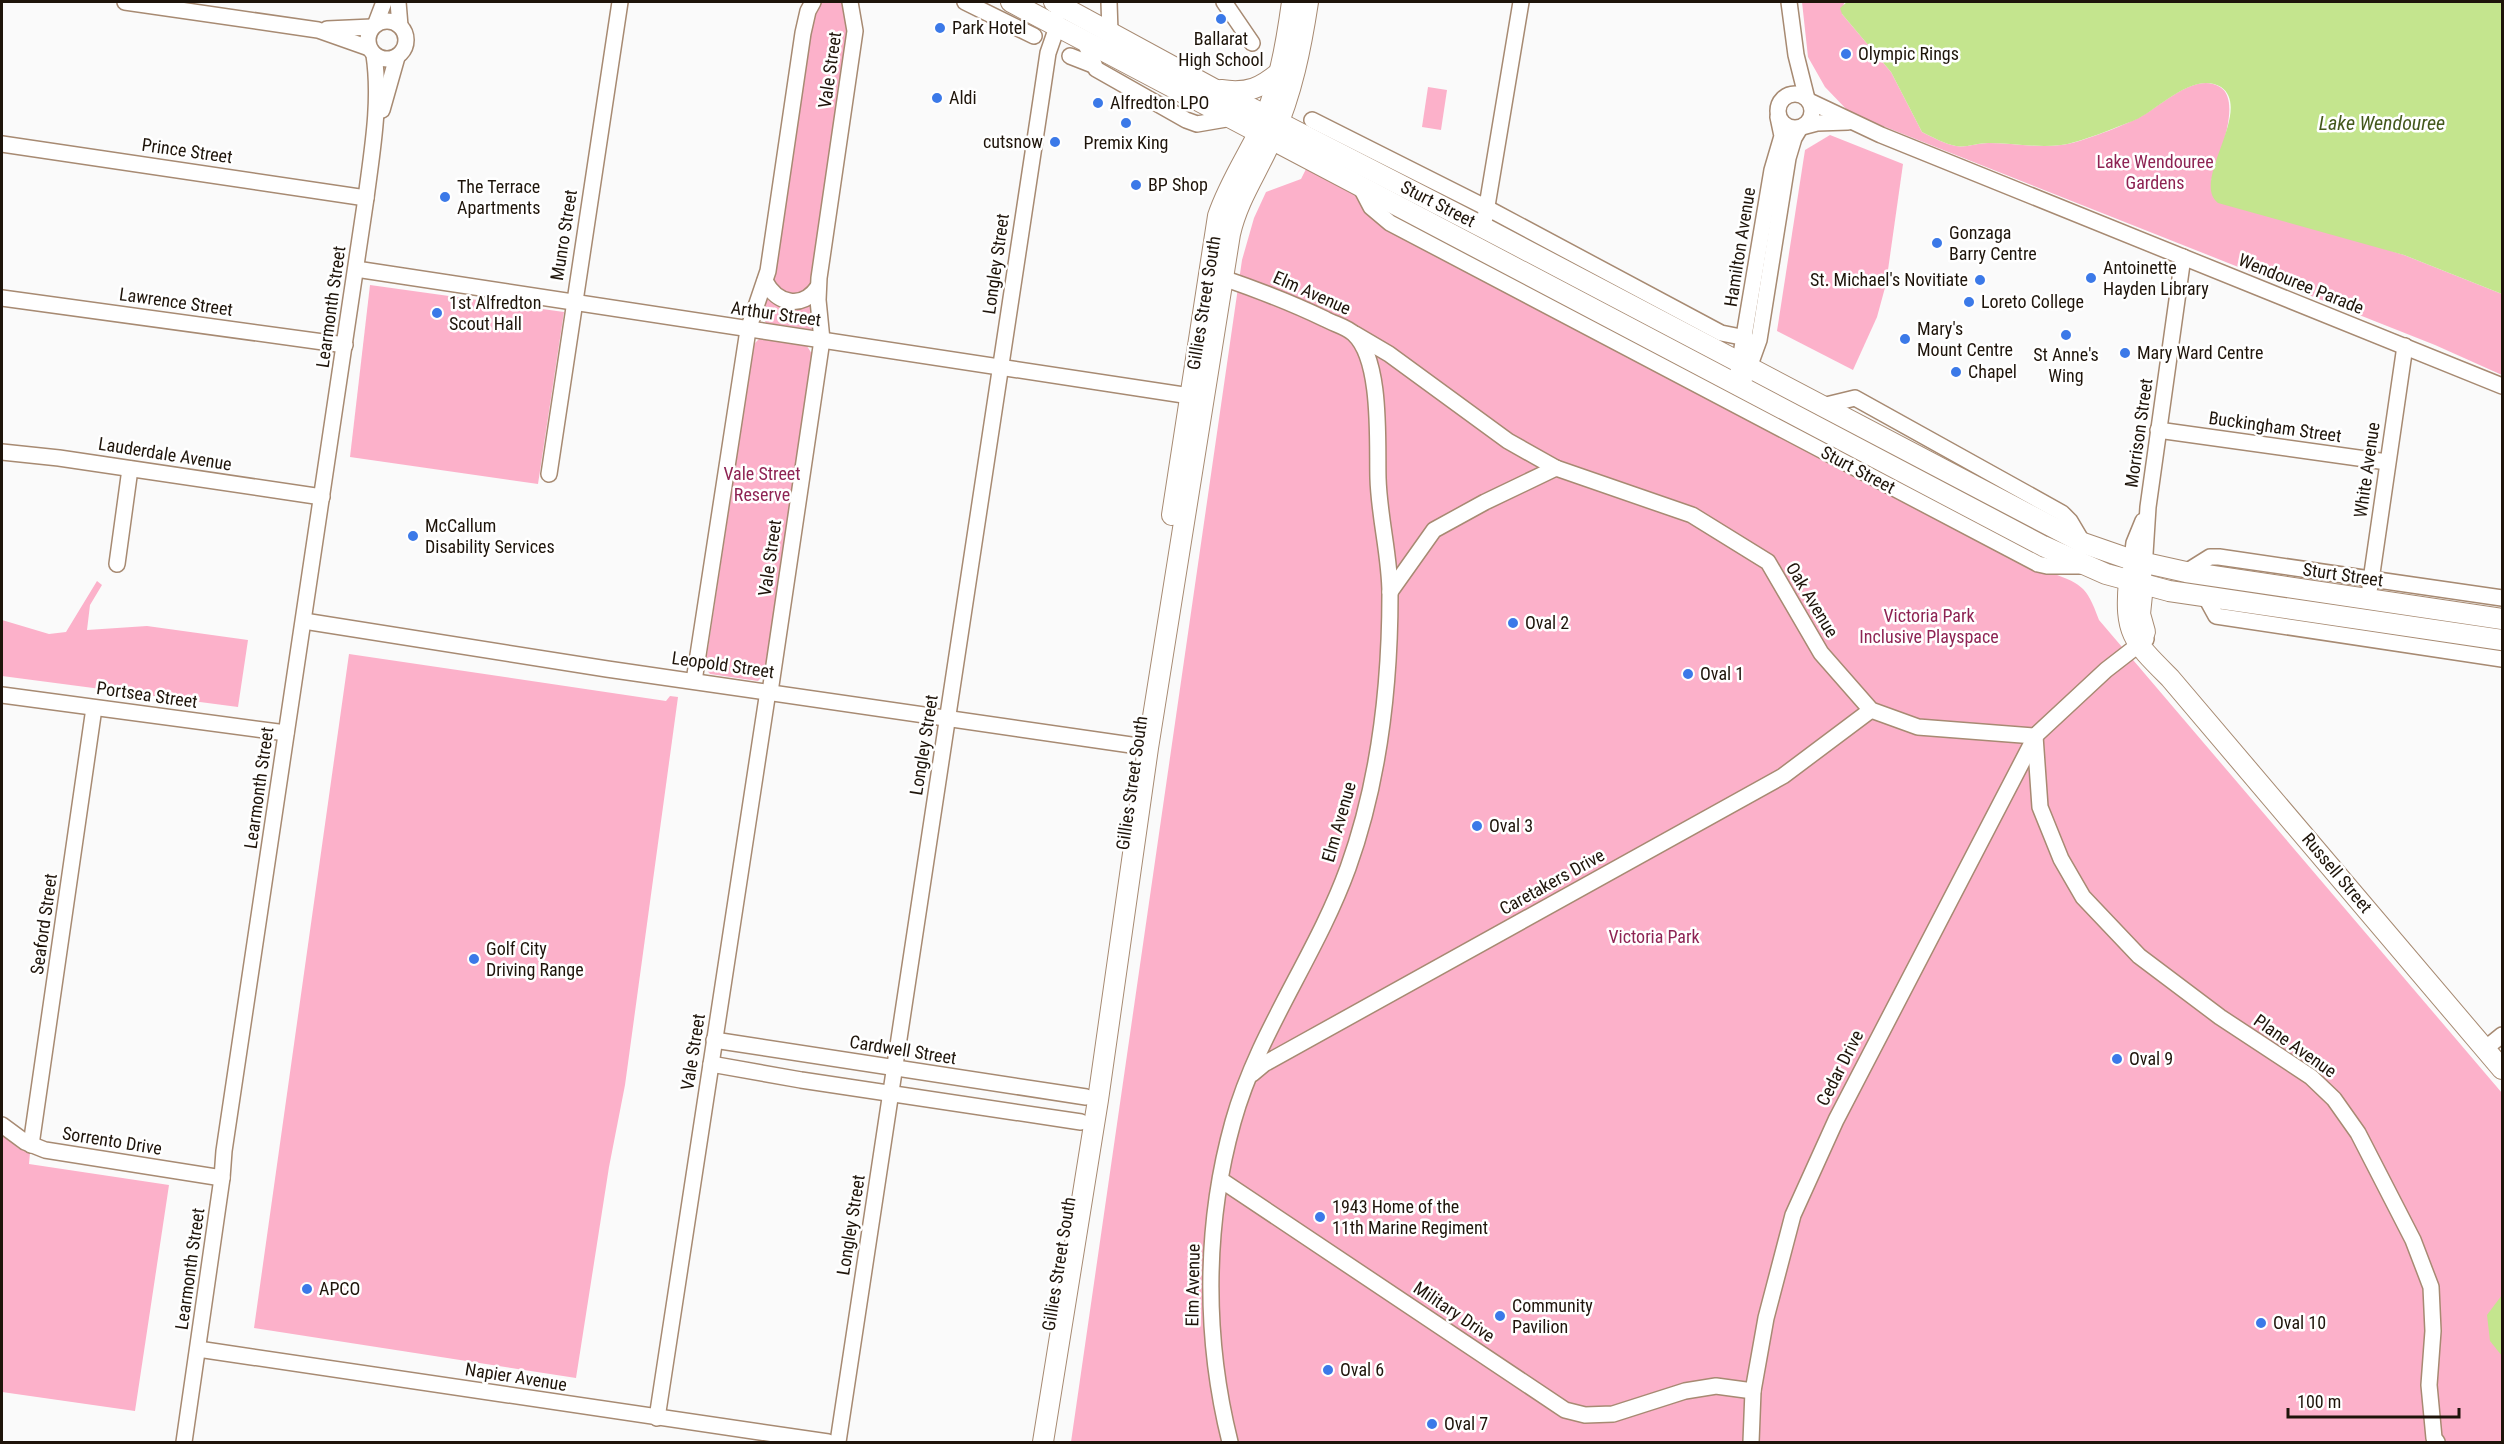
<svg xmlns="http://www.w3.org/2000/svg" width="2504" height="1444" font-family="'Roboto Condensed',sans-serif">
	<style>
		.green { fill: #fcb1ca }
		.water { fill: #c4e58e }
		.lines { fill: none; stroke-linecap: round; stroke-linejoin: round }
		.minor-casing { stroke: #a78a72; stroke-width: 18 }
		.major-casing { stroke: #a78a72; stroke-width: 22 }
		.minor { stroke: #fff; stroke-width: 15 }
		.major { stroke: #fff; stroke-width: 20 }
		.poi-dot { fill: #3b79e8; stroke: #fff; stroke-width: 2 }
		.labels { text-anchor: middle; stroke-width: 5; stroke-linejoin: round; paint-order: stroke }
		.poi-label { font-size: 18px; fill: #1e140a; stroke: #fff; text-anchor: start }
		.street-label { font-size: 18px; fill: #1e140a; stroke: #fff }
		.park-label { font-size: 18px; fill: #8e2353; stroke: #fff }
		.water-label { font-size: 20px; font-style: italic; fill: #44581c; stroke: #fff }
	</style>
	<rect width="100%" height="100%" fill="#fafafa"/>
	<g class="green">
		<path d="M821,2H843L851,17L815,278L810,289L794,297L777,290L772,279L809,22Z"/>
		<path d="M1802,2H1847L1844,3L1842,14L1891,72L1922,132C1932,137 1945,144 1956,146C1965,148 1978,143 1988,143C2012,143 2036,148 2061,145C2079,143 2117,128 2134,120C2156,111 2194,70 2220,87C2243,101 2217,160 2211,182L2360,241L2404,255L2502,294V375L2435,345L1850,113L1825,87L1808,57Z"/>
		<path d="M1428,87L1447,90L1441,130L1422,127Z"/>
		<path d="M1830,135L1903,164L1886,284L1877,317L1853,370L1777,331L1805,150Z"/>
		<path d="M1307,167L1357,194L1367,211L2046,571C2081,584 2086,584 2099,620L2502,1093V1442H1071L1242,260L1254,218L1266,192L1301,179Z"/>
		<path d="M370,285L564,312L538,484L350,457Z"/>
		<path d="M767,295L812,301L815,330L766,323L761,313Z"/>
		<path d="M760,338L807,346L812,354L764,675L758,681L710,674L705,668L754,344Z"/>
		<path d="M97,581L102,585L90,605L87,630L147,626L248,640L238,707L2,676V620L49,634L66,632Z"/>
		<path d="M349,654L666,701L670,696L678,697L625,1085L609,1167L576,1378L254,1328Z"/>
		<path d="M2,1134L18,1148L30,1153L29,1164L169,1185L135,1411L2,1392Z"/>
	</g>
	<g class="water">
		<path d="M1847,2H2502V294L2404,255L2218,203C2190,182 2254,110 2221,87C2194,70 2156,111 2135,120C2117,127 2079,143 2061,145C2037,148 2012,143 1988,143C1978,143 1965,148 1956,146C1945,144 1932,137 1922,132L1891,72L1842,14L1840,8Z"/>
		<path d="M2502,1295V1356L2490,1341L2487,1315Z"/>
	</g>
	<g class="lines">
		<defs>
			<g id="minor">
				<path d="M125,2L318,30L369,48"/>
				<path d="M398,2L400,26"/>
				<path d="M965,2L1034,36"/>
				<path d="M1109,2L1110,32"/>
				<path d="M1224,2L1252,43"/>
				<path d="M1789,2L1796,55L1807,99"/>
				<circle cx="387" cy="40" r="19"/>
				<path d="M376,23L384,2"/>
				<path d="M327,29L372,27"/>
				<path d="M1084,40L1096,69L1186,120L1197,124L1232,118"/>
				<path d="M1070,56L1093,65"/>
				<circle cx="1795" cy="111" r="17"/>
				<path d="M1809,101L1881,135L2502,386"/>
				<path d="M382,110L397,57"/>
				<path d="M1312,120L1487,208L1721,333L1746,338"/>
				<path d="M1802,127L1817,123L1848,122"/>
				<path d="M2,144L366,198"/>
				<path d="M1359,184L1371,207L1390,223L2038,564L2047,566H2082"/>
				<path d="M1485,218L1521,2"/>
				<path d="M356,269L1190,396"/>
				<path d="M1223,278C1258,290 1292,303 1325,319C1334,324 1347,327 1354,334C1382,360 1377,442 1378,478C1379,517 1390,556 1390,594C1390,685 1379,782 1348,868C1316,956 1258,1032 1233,1122C1204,1226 1204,1338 1230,1442"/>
				<path d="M765,281C777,304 802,310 818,287"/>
				<path d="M2,298L345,345"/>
				<path d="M1355,334L1389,354L1508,441L1556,468"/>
				<path d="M1738,372L1772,170L1782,136L1778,117"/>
				<path d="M1746,376L1759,340L1788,158L1794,138L1800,128"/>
				<path d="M1822,406L1855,398L2062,513L2070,521L2083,543"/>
				<path d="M2158,430L2387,462"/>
				<path d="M2,452L59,458L322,497"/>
				<path d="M549,474L620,2"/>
				<path d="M117,564L130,469"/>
				<path d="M2186,572L2210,557H2219L2502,598"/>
				<path d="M2129,581L2134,543L2143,521"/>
				<path d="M2143,585L2148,507L2183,257"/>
				<path d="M2370,587L2405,346"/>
				<path d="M1390,592L1434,530L1485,502L1556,468L1692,515L1768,562L1821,653L1871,710L1918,727L2035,736L2106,670L2146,639"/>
				<path d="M2205,596L2216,616L2502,659"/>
				<path d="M304,621L607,669L1138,746"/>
				<path d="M694,681L748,330L768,271L803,33L808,11L813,2"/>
				<path d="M770,692L822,340L818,300L819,278L855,31L850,2"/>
				<path d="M2,695L286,733"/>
				<path d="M2035,736L2040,807L2061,859L2083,897L2139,956L2220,1017L2311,1077L2334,1099L2358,1133L2413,1240L2431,1287L2433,1331L2429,1385L2434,1438L2437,1442"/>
				<path d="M714,1040L1086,1097"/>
				<path d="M2486,1048L2502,1035"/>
				<path d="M711,1064L801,1080L1081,1122"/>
				<path d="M1252,1074L1264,1064L1783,776L1871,710"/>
				<path d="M2,1125L25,1142L45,1150L222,1178"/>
				<path d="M31,1145L94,708"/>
				<path d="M1221,1180L1565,1410L1585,1415L1613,1414L1685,1391L1716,1386L1753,1391"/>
				<path d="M198,1349L828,1442"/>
				<path d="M657,1418L768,691"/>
				<path d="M184,1442L222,1178L224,1151L366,198C372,151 381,102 374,55"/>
				<path d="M838,1442L1041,100L1048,53L1057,27L1056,17"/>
				<path d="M1751,1442L1753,1391L1766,1318L1793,1215L1836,1120L2034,739"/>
			</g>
			<g id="major">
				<path d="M1011,2L2043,546L2106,574L2169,591L2502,640"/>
				<path d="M1054,2L1214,89L1484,228L2083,543L2132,560L2186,572L2502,619"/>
				<path d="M1221,90C1248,94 1261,88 1281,71"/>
				<path d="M1172,515L1218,216C1228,186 1245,160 1259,132C1278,91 1286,46 1292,2"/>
				<path d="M2129,581C2124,634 2134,642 2170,678L2502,1069"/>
				<path d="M2143,585L2140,614L2145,632"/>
				<path d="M1043,1442L1098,1100L1148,748L1230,234C1238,198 1259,170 1273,136C1292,93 1301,48 1308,2"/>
			</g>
		</defs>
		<use href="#minor" class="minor-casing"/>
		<use href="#major" class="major-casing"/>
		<use href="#minor" class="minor"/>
		<use href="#major" class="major"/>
	</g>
	<g class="poi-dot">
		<circle cx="1221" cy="19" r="6"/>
		<circle cx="940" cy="28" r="6"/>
		<circle cx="1846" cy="54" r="6"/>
		<circle cx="937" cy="98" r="6"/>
		<circle cx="1098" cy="103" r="6"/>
		<circle cx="1126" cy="123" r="6"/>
		<circle cx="1055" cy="142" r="6"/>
		<circle cx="1136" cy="185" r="6"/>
		<circle cx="445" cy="197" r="6"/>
		<circle cx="1937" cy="243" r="6"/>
		<circle cx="2091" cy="278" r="6"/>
		<circle cx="1980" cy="280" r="6"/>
		<circle cx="1969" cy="302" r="6"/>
		<circle cx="437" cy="313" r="6"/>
		<circle cx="2066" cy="335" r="6"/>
		<circle cx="1905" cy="339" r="6"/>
		<circle cx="2125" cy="353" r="6"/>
		<circle cx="1956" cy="372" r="6"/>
		<circle cx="413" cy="536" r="6"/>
		<circle cx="1513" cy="623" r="6"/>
		<circle cx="1688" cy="674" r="6"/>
		<circle cx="1477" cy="826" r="6"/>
		<circle cx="474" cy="959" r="6"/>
		<circle cx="2117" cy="1059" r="6"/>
		<circle cx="1320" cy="1217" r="6"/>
		<circle cx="307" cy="1289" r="6"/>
		<circle cx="1500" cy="1316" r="6"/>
		<circle cx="2261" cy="1323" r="6"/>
		<circle cx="1328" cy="1370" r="6"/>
		<circle cx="1432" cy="1424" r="6"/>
	</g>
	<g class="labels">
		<g class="poi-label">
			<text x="952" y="34">Park Hotel</text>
			<text x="1221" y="45" text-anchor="middle">Ballarat<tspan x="1221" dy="21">High School</tspan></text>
			<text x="1858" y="60">Olympic Rings</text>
			<text x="949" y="104">Aldi</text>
			<text x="1110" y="109">Alfredton LPO</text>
			<text x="1043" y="148" text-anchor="end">cutsnow</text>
			<text x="1126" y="149" text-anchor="middle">Premix King</text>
			<text x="1148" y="191">BP Shop</text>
			<text x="457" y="193">The Terrace<tspan x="457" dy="21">Apartments</tspan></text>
			<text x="1949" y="239">Gonzaga<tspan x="1949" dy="21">Barry Centre</tspan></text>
			<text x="2103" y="274">Antoinette<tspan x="2103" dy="21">Hayden Library</tspan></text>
			<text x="1968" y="286" text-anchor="end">St. Michael's Novitiate</text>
			<text x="1981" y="308">Loreto College</text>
			<text x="449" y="309">1st Alfredton<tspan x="449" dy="21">Scout Hall</tspan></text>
			<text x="1917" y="335">Mary's<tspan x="1917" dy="21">Mount Centre</tspan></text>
			<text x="2137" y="359">Mary Ward Centre</text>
			<text x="2066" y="361" text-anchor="middle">St Anne's<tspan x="2066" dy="21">Wing</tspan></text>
			<text x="1968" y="378">Chapel</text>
			<text x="425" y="532">McCallum<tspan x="425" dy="21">Disability Services</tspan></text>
			<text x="1525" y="629">Oval 2</text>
			<text x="1700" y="680">Oval 1</text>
			<text x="1489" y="832">Oval 3</text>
			<text x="486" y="955">Golf City<tspan x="486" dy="21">Driving Range</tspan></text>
			<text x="2129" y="1065">Oval 9</text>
			<text x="1332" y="1213">1943 Home of the<tspan x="1332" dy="21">11th Marine Regiment</tspan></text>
			<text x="319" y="1295">APCO</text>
			<text x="1512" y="1312">Community<tspan x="1512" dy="21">Pavilion</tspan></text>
			<text x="2273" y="1329">Oval 10</text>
			<text x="1340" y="1376">Oval 6</text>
			<text x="1444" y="1430">Oval 7</text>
		</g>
		<g class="street-label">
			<text transform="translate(830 70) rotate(-82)" y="6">Vale Street</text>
			<text transform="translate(187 151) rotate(8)" y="6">Prince Street</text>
			<text transform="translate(1438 204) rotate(27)" y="6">Sturt Street</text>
			<text transform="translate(564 235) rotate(-81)" y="6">Munro Street</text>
			<text transform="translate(1740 247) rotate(-81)" y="6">Hamilton Avenue</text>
			<text transform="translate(996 264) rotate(-82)" y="6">Longley Street</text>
			<text transform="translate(2301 284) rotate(22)" y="6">Wendouree Parade</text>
			<text transform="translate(1312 293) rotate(24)" y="6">Elm Avenue</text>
			<text transform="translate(176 302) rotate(8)" y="6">Lawrence Street</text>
			<text transform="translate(1204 303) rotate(-81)" y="6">Gillies Street South</text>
			<text transform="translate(331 307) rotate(-82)" y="6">Learmonth Street</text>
			<text transform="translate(776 314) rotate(8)" y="6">Arthur Street</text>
			<text transform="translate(2275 427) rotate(8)" y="6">Buckingham Street</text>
			<text transform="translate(2139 433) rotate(-82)" y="6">Morrison Street</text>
			<text transform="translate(165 454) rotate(9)" y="6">Lauderdale Avenue</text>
			<text transform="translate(1858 470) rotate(28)" y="6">Sturt Street</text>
			<text transform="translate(2367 470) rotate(-82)" y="6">White Avenue</text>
			<text transform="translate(770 558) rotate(-82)" y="6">Vale Street</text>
			<text transform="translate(2343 575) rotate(8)" y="6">Sturt Street</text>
			<text transform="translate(1812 600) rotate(59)" y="6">Oak Avenue</text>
			<text transform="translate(723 665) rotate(8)" y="6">Leopold Street</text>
			<text transform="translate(147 695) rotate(8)" y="6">Portsea Street</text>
			<text transform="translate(924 745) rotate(-81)" y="6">Longley Street</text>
			<text transform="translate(1132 783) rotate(-82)" y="6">Gillies Street South</text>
			<text transform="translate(259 788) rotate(-82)" y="6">Learmonth Street</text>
			<text transform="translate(1339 822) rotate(-74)" y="6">Elm Avenue</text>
			<text transform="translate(2337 873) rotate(50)" y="6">Russell Street</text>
			<text transform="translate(1552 882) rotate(-29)" y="6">Caretakers Drive</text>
			<text transform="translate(44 924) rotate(-82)" y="6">Seaford Street</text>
			<text transform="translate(2295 1046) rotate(35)" y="6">Plane Avenue</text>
			<text transform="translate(903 1050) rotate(9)" y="6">Cardwell Street</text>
			<text transform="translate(693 1052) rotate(-81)" y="6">Vale Street</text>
			<text transform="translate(1840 1068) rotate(-63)" y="6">Cedar Drive</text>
			<text transform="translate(112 1141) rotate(9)" y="6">Sorrento Drive</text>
			<text transform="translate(851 1225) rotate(-81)" y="6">Longley Street</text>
			<text transform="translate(1059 1264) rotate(-81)" y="6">Gillies Street South</text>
			<text transform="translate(190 1269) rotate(-82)" y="6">Learmonth Street</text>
			<text transform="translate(1193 1285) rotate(-89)" y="6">Elm Avenue</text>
			<text transform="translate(1454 1312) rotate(34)" y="6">Military Drive</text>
			<text transform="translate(516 1377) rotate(9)" y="6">Napier Avenue</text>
		</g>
		<g class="park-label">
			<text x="2155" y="168">Lake Wendouree<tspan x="2155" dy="21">Gardens</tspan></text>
			<text x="762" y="480">Vale Street<tspan x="762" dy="21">Reserve</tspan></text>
			<text x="1929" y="622">Victoria Park<tspan x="1929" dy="21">Inclusive Playspace</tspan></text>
			<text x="1654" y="943">Victoria Park</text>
		</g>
		<g class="water-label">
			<text x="2382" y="130">Lake Wendouree</text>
		</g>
	</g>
	<rect width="2504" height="1444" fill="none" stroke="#1e140a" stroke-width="6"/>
	<path d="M2288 1408v9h171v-9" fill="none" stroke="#1e140a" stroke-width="3"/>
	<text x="2297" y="1408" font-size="18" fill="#1e140a" stroke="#ffffff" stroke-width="4.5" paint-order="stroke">100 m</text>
</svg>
